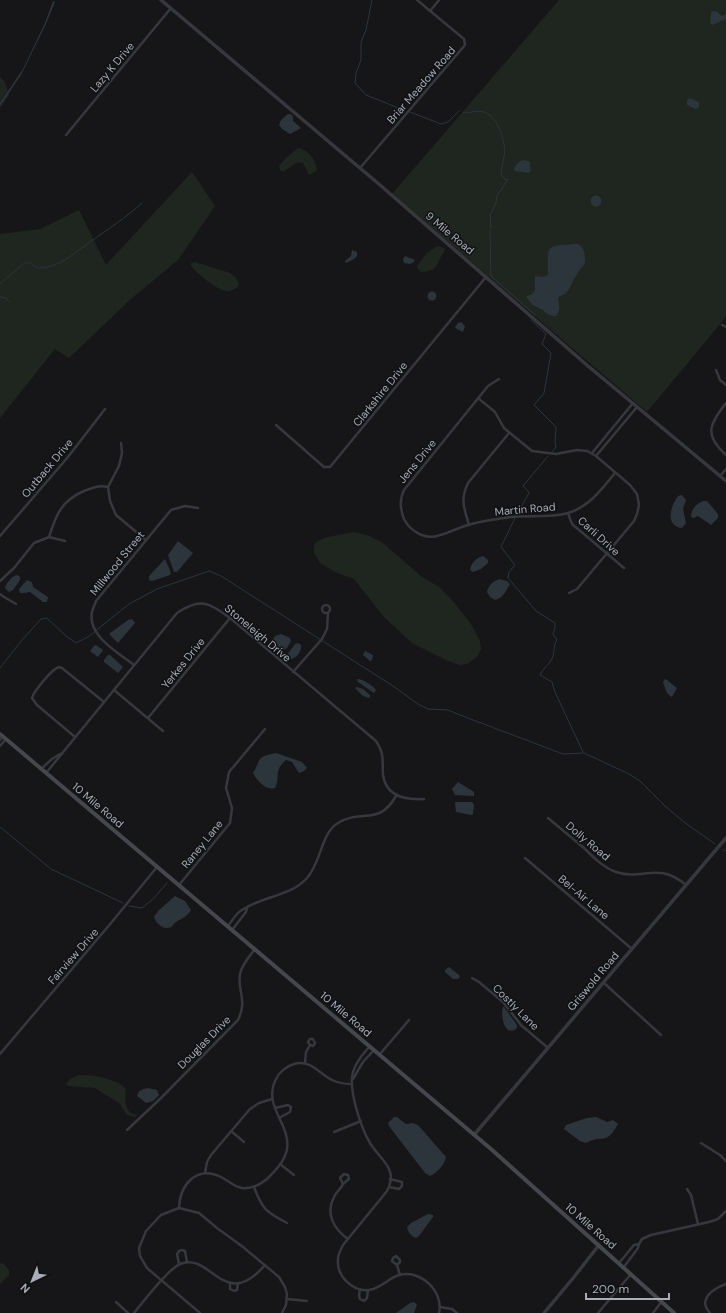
<svg xmlns="http://www.w3.org/2000/svg" width="726" height="1313" font-family="'DM Sans',sans-serif">
	<style>
		.green { fill: #1e261f }
		.water { fill: #2c353c }
		.lines { fill: none; stroke-linecap: round; stroke-linejoin: round }
		.stream { stroke: #2c353c; stroke-width: 1 }
		.minor { stroke: #37383d; stroke-width: 2.5 }
		.tertiary { stroke: #37383d; stroke-width: 3.5 }
		.secondary { stroke: #45474d; stroke-width: 4 }
		.labels { text-anchor: middle; stroke-width: 3; stroke-linejoin: round; paint-order: stroke }
		.street-label { font-size: 11px; fill: #a8adb8; stroke: #111113 }
	</style>
	<rect width="100%" height="100%" fill="#161618"/>
	<g class="green">
		<path d="M559,0H726V317L647,412L392,194Z"/>
		<path d="M0,77L5,82L9,95L0,108Z"/>
		<path d="M298,148C308,150 316,159 317,170L310,175L308,173L303,163C295,160 290,169 282,172L280,170L279,166L286,158Z"/>
		<path d="M192,172L215,206L178,260L132,298L69,358L55,349L0,418V234L40,229L79,210L106,265Z"/>
		<path d="M437,246L442,247L445,249C444,253 442,255 440,258C436,269 434,271 421,272L417,268V266L427,253Z"/>
		<path d="M195,262L230,273L235,277L239,283L238,287C236,288 232,290 230,291C220,294 197,273 191,266V263Z"/>
		<path d="M354,532L367,535L383,543L422,577L439,587L452,600L471,624L480,641L481,649L477,657L467,664L460,665L448,661L412,643L384,617L354,579L335,572L320,563L314,553V546L316,542L327,537Z"/>
		<path d="M79,1075C94,1075 116,1078 126,1089C125,1095 124,1109 131,1113C133,1114 135,1114 137,1115L135,1117L127,1115L119,1103L95,1088L68,1086L66,1084L70,1079Z"/>
		<path d="M0,1263L4,1264L9,1270V1275L0,1284Z"/>
	</g>
	<g class="water">
		<path d="M53,1L55,2L45,26L21,75L0,106V103L23,69L45,23Z"/>
		<path d="M714,11L718,12L720,15L723,16L726,14V19L712,25L710,23L711,12Z"/>
		<path d="M690,98L699,102V107L696,109L687,105V100Z"/>
		<path d="M288,114H290L293,116V121L300,127L301,128L290,134L282,129L279,125L281,120Z"/>
		<path d="M523,160L529,161C531,164 529,167 531,170L529,173L515,171L514,168L519,162Z"/>
		<circle cx="596" cy="201" r="5.5"/>
		<path d="M578,244C585,247 585,256 585,263C582,267 578,271 576,276C569,286 571,293 558,297C559,305 561,310 556,316C546,316 548,313 541,309C532,305 531,304 526,296L531,295L535,291V276L543,277L548,275C547,243 546,246 578,244Z"/>
		<path d="M352,250L357,252V256L354,259L346,263L345,261L351,256Z"/>
		<path d="M405,256L415,260L414,262L410,264L404,263L403,259Z"/>
		<circle cx="432" cy="296" r="4.5"/>
		<path d="M461,322L465,326L463,332L457,329L455,327L458,323Z"/>
		<path d="M682,495L686,500L683,509L686,523L682,528C664,526 671,505 678,496Z"/>
		<path d="M703,501H707L718,514V518L711,525L698,516L694,518L691,517C691,509 696,504 703,501Z"/>
		<path d="M178,541L193,553L177,572H174L168,555Z"/>
		<path d="M483,556L488,560V563L481,569L473,572L470,570C471,563 476,558 483,556Z"/>
		<path d="M165,559L171,573L170,575L152,581L149,580V576Z"/>
		<path d="M17,575L20,577V580L13,590L9,592L5,588C6,583 12,576 17,575Z"/>
		<path d="M499,579L507,581L510,584C506,591 503,598 495,600L490,597L487,592C489,585 492,582 499,579Z"/>
		<path d="M27,580L32,582L33,587L48,597L47,602H43L30,592L24,593H20L19,589Z"/>
		<path d="M132,619L135,623L118,643L109,634L128,620Z"/>
		<path d="M281,634L290,638L291,641L287,648L282,651L271,642L275,636Z"/>
		<path d="M298,643L301,645C302,651 297,658 291,659L287,655L295,644Z"/>
		<path d="M96,645L103,650L98,657L90,651L94,646Z"/>
		<path d="M365,651L373,655L372,660L370,661L363,655Z"/>
		<path d="M108,655H110L123,667L118,673L104,662V660Z"/>
		<path d="M357,679C363,679 372,685 376,690L374,693L358,682Z"/>
		<path d="M665,679C668,680 674,686 677,688L672,697C666,694 665,688 663,682Z"/>
		<path d="M357,687L363,689L370,695V697L369,698L363,696L355,688Z"/>
		<path d="M276,753L302,762L307,768L304,771L299,773L292,762L286,760C273,771 281,776 275,788C266,791 257,781 253,773C262,758 256,757 276,753Z"/>
		<path d="M458,782L474,792V796L455,795L452,789Z"/>
		<path d="M455,802H472L474,805L473,814L471,815L456,812Z"/>
		<path d="M175,896L185,901L191,910C187,917 182,918 176,922C175,923 172,926 171,927C163,931 156,923 154,917L158,911Z"/>
		<path d="M449,967L459,975L460,977L458,979H453L445,972V970Z"/>
		<path d="M503,1007H504L517,1025V1028C505,1039 500,1015 503,1007Z"/>
		<path d="M148,1088L157,1090L159,1095L153,1101L146,1103L137,1096C139,1090 142,1089 148,1088Z"/>
		<path d="M394,1117H397L406,1124L413,1123L418,1125L446,1157C445,1164 437,1173 430,1176L425,1173L389,1126L388,1123Z"/>
		<path d="M596,1117L607,1122L613,1120L618,1124C605,1147 604,1133 586,1143L580,1141L564,1129L566,1125L587,1118Z"/>
		<path d="M428,1214L433,1215V1217L419,1236L416,1238C411,1236 408,1232 407,1227L411,1223Z"/>
		<path d="M414,1302L417,1305L414,1313H396L410,1303Z"/>
	</g>
	<g class="lines">
		<g class="stream">
			<path d="M372,0L366,30L361,42V60L356,73L355,83L366,95L406,111"/>
			<path d="M410,112L441,124L448,122L460,110"/>
			<path d="M463,113C470,113 477,110 484,112C498,116 507,144 504,157C503,163 501,168 501,175L506,180L508,179L497,196L496,203L490,215L491,228"/>
			<path d="M490,231L491,276L535,315"/>
			<path d="M0,284L23,264C29,261 31,264 36,267C39,269 48,267 51,266C66,262 78,250 90,242C108,229 127,217 142,203"/>
			<path d="M0,297L6,298L9,302"/>
			<path d="M531,320L546,334L542,344L551,353L544,393L534,405L556,427L555,443L556,447L552,452"/>
			<path d="M517,514L529,493L528,491L523,486L548,456"/>
			<path d="M515,518L501,547L515,565L509,572L508,578L536,611L555,623V627L553,634L557,640C553,645 555,653 552,659C549,665 543,668 540,675L552,682L555,692L583,752"/>
			<path d="M0,668L22,640L41,619L47,618L66,636L76,643L88,637L129,604L157,589L209,571L221,576L393,686L418,704L428,709L448,710L460,715L563,754L584,753L629,774L640,781L665,806L684,822L715,844"/>
			<path d="M0,827L51,869L123,903"/>
			<path d="M723,849L726,851"/>
			<path d="M129,906L142,908L153,899L167,883"/>
		</g>
		<g class="minor">
			<path d="M430,11L439,0"/>
			<path d="M66,135L171,8"/>
			<path d="M360,168L465,45L464,39L417,0"/>
			<path d="M722,325L726,327"/>
			<path d="M716,370L720,380L726,385"/>
			<path d="M499,379L488,386L404,490C399,500 400,509 404,519C407,525 411,529 416,532C432,543 447,532 462,527C475,522 490,520 504,518C524,514 548,519 568,513C589,507 602,489 615,473"/>
			<path d="M478,398L495,412L504,428L532,451L556,454L577,450L587,451L596,456L630,485L637,494L639,505L637,514L634,521L577,589L569,593"/>
			<path d="M726,403C709,425 704,435 726,455"/>
			<path d="M276,425L324,467H330L486,277"/>
			<path d="M121,443L122,453L119,466L108,487L110,501L116,515L146,540"/>
			<path d="M592,453L633,403"/>
			<path d="M596,456L637,407"/>
			<path d="M720,476L726,469"/>
			<path d="M568,513L572,524L624,568"/>
			<path d="M469,525C464,508 460,500 468,483L509,433"/>
			<path d="M0,536L68,457L105,409"/>
			<path d="M49,537C56,515 61,501 84,491C92,488 99,485 108,487"/>
			<path d="M0,581L14,568L34,543L49,537L65,541"/>
			<path d="M0,594L4,597L16,604"/>
			<circle cx="326" cy="609" r="4"/>
			<path d="M134,665C119,653 87,636 92,612C93,608 95,604 96,601L171,510L185,506L198,508"/>
			<path d="M293,672L322,639L327,629L328,613"/>
			<path d="M114,690L163,731"/>
			<path d="M148,718L230,618"/>
			<path d="M75,737L37,705L32,698C34,691 52,669 59,667L62,668L104,702"/>
			<path d="M0,740L3,736"/>
			<path d="M0,746L6,739"/>
			<path d="M41,769L52,759L60,754"/>
			<path d="M46,773L177,613C201,597 209,603 230,618L376,741C385,755 382,760 383,775C386,797 406,800 424,799"/>
			<path d="M548,818C560,828 572,838 584,848C593,857 604,868 616,872C644,881 657,861 686,885"/>
			<path d="M525,858L632,949"/>
			<path d="M179,885L230,823L232,808L226,788L229,772L265,729"/>
			<path d="M228,926C232,921 236,913 242,910C262,896 290,897 307,878C321,863 321,833 338,823C363,808 378,827 396,796"/>
			<path d="M232,930L246,912L247,908"/>
			<path d="M472,978L479,982L503,1002L521,1025L548,1048"/>
			<path d="M604,983L661,1035"/>
			<path d="M370,1046C363,1054 356,1062 353,1072C348,1089 361,1128 370,1143C380,1160 399,1168 387,1191L343,1245C341,1249 338,1254 338,1259C336,1276 353,1292 369,1290C382,1288 388,1278 399,1275C421,1269 444,1292 439,1313"/>
			<path d="M0,1054L111,923L157,867"/>
			<path d="M380,1054L409,1020"/>
			<path d="M305,1063L306,1052L310,1045L313,1046L315,1043L313,1039H310L308,1042L310,1045"/>
			<path d="M353,1079L363,1062L374,1050"/>
			<path d="M275,1108L288,1105L291,1107L290,1112L279,1118"/>
			<path d="M127,1130L161,1098L238,1020C248,1000 237,991 240,974C242,964 249,957 255,949"/>
			<path d="M231,1131L244,1142"/>
			<path d="M334,1132L361,1121"/>
			<path d="M701,1143L720,1155L726,1161"/>
			<path d="M280,1164L294,1175"/>
			<path d="M205,1173L207,1162L211,1155L250,1109L259,1103L272,1099"/>
			<path d="M344,1174L348,1175L349,1179L343,1184L340,1178Z"/>
			<path d="M343,1184C341,1189 336,1192 334,1197C325,1214 334,1229 348,1239"/>
			<path d="M254,1187C262,1209 266,1212 287,1223"/>
			<path d="M389,1187L399,1189L402,1186V1182L390,1179"/>
			<path d="M687,1189L691,1195L698,1224"/>
			<path d="M179,1208C180,1184 197,1165 221,1177C229,1181 234,1187 242,1188C252,1189 260,1185 267,1179C275,1171 285,1161 287,1149C291,1124 262,1106 276,1079C279,1072 287,1066 294,1064C311,1059 319,1074 332,1080C338,1083 345,1084 352,1084"/>
			<path d="M619,1263L634,1245L639,1244"/>
			<path d="M179,1264L177,1254L179,1251L182,1250L185,1251L187,1262"/>
			<path d="M397,1265L400,1262V1260L396,1256L393,1258L392,1261L397,1265L400,1275"/>
			<path d="M624,1267L638,1248L639,1244L642,1239L651,1235L709,1222L718,1219L726,1211"/>
			<path d="M230,1283V1289L234,1291L237,1290L238,1283"/>
			<path d="M360,1289L359,1296L360,1299L364,1301L367,1298L368,1290"/>
			<path d="M287,1299L307,1301"/>
			<path d="M116,1302L128,1313"/>
			<path d="M440,1307L452,1309L457,1313"/>
			<path d="M134,1313C143,1302 168,1269 180,1264C211,1251 224,1313 265,1265"/>
			<path d="M200,1313L147,1268L140,1256L139,1248L146,1231L161,1215L179,1208L199,1213L217,1228L243,1247L279,1277L285,1287L287,1294L286,1305L282,1313"/>
			<path d="M598,1313L631,1274"/>
			<path d="M653,1313L662,1301"/>
			<path d="M710,1313C697,1299 713,1289 726,1284"/>
		</g>
		<g class="tertiary">
			<path d="M161,0L380,185L588,366L726,481"/>
			<path d="M474,1135L726,838"/>
			<path d="M544,1313L574,1277L599,1245"/>
		</g>
		<path class="secondary" d="M0,734L491,1149L674,1313"/>
	</g>
	<g class="labels">
		<g class="street-label">
			<text transform="translate(112 67) rotate(-50)" y="4">Lazy K Drive</text>
			<text transform="translate(421 85) rotate(-49)" y="4">Briar Meadow Road</text>
			<text transform="translate(450 233) rotate(40)" y="4">9 Mile Road</text>
			<text transform="translate(380 394) rotate(-51)" y="4">Clarkshire Drive</text>
			<text transform="translate(417 461) rotate(-51)" y="4">Jens Drive</text>
			<text transform="translate(47 468) rotate(-50)" y="4">Outback Drive</text>
			<text transform="translate(525 509) rotate(-5)" y="4">Martin Road</text>
			<text transform="translate(599 536) rotate(42)" y="4">Carli Drive</text>
			<text transform="translate(117 563) rotate(-51)" y="4">Millwood Street</text>
			<text transform="translate(258 633) rotate(40)" y="4">Stoneleigh Drive</text>
			<text transform="translate(183 663) rotate(-51)" y="4">Yerkes Drive</text>
			<text transform="translate(98 805) rotate(40)" y="4">10 Mile Road</text>
			<text transform="translate(588 841) rotate(40)" y="4">Dolly Road</text>
			<text transform="translate(202 844) rotate(-51)" y="4">Raney Lane</text>
			<text transform="translate(584 897) rotate(40)" y="4">Bel-Air Lane</text>
			<text transform="translate(73 956) rotate(-49)" y="4">Fairview Drive</text>
			<text transform="translate(593 981) rotate(-50)" y="4">Griswold Road</text>
			<text transform="translate(516 1007) rotate(45)" y="4">Costly Lane</text>
			<text transform="translate(346 1014) rotate(40)" y="4">10 Mile Road</text>
			<text transform="translate(204 1042) rotate(-45)" y="4">Douglas Drive</text>
			<text transform="translate(591 1226) rotate(41)" y="4">10 Mile Road</text>
		</g>
	</g>
	<g transform="translate(32 1281) rotate(223)" stroke="#111113" stroke-width="3" paint-order="stroke">
	<path d="M0-3L7 15L0 10L-7 15Z" fill="#a8adb8"/>
	<text y="-6" font-size="11" font-weight="bold" text-anchor="middle" fill="#a8adb8">N</text>
	</g>
	<path d="M586 1293v6h83v-6" fill="none" stroke="#a8adb8" stroke-width="2"/>
	<text x="592" y="1293" font-size="12" fill="#a8adb8" stroke="#111113" stroke-width="3" paint-order="stroke">200 m</text>
</svg>
